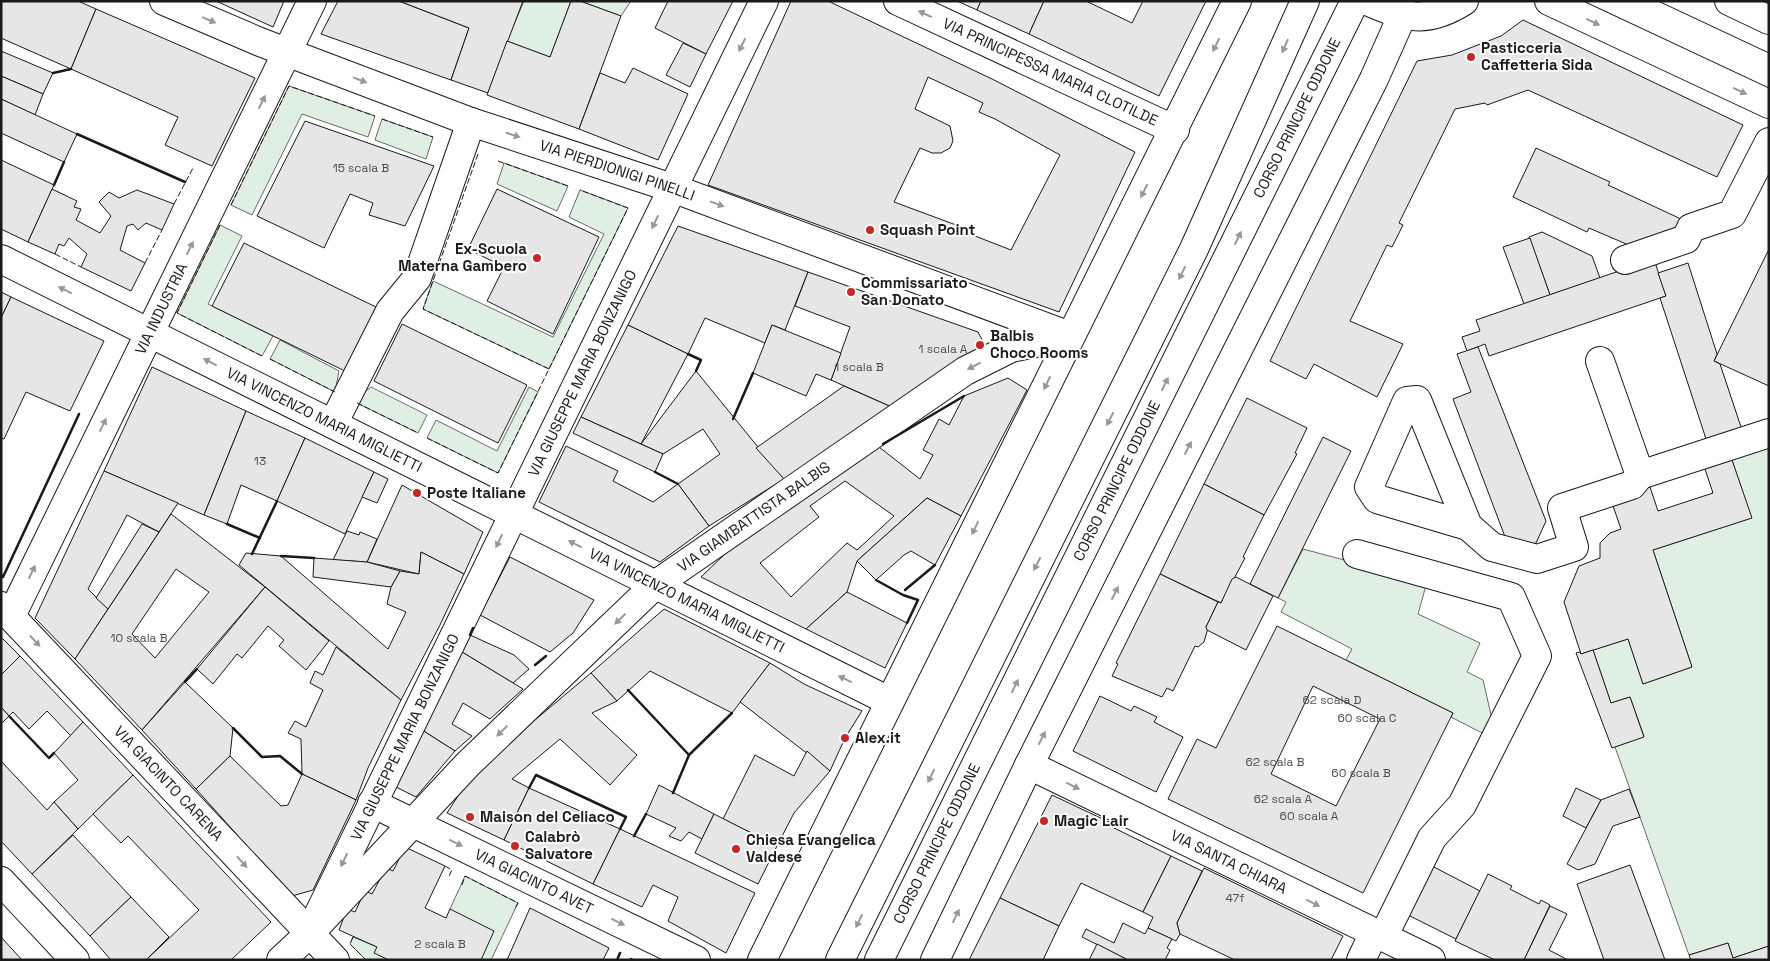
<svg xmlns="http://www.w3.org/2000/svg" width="1770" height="961" font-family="'Space Grotesk',sans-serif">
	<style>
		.green { fill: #e0efe3; stroke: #6a6a6a }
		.building { fill: #e6e6e6; stroke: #1a1a1a; fill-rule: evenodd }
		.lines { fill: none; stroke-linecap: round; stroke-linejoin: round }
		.minor-casing { stroke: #1a1a1a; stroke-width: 30 }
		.major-casing { stroke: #1a1a1a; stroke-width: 30 }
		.minor { stroke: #fff; stroke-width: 28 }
		.major { stroke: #fff; stroke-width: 28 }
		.tram { stroke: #1a1a1a; stroke-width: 1 }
		.fence { stroke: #1a1a1a; stroke-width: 1; stroke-dasharray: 6 2.5; stroke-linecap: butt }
		.wall { stroke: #1a1a1a; stroke-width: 2.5 }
		.oneway { fill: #989898 }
		.poi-dot { fill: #c62828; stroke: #fff; stroke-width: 2 }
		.labels { text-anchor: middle; stroke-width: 4; stroke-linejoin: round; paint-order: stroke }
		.number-label { font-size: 12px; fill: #4d4d4d }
		.poi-label { font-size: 15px; font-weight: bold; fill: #1a1a1a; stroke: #fff; text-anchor: start }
		.street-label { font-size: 15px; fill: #1a1a1a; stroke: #fff }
	</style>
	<rect width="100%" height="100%" fill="#fff"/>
	<g class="green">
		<path d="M524,1H571L550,57L507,41Z"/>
		<path d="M580,1H631L621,16Z"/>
		<path d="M289,86L375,116L368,137L302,114L252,215L231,205Z"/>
		<path d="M382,119L433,137L426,159L375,140Z"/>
		<path d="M504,163L568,186L557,211L497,184Z"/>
		<path d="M580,190L628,208L549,369L423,309L433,281L553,337L604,234L569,217Z"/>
		<path d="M220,225L242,236L208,304L273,336L262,356L177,313Z"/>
		<path d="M280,340L339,371L335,392L270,359Z"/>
		<path d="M371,387L427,415L418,433L353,401Z"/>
		<path d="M529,387L538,392L498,473L427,438L436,420L497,451Z"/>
		<path d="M1769,448V946L1733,958L1728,943L1689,955L1615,747L1644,736L1630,697L1611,703L1593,650L1628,639L1643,684L1692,667L1653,550L1751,518L1732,460Z"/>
		<path d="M1303,549L1427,582L1418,614L1480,643L1467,672L1483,680L1492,719L1486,735L1451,717L1453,713L1346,660L1352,649L1281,612L1286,602L1278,598Z"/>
		<path d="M465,876L518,903L491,960H481L450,909Z"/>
		<path d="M353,937L377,947L389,960H366L350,944Z"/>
	</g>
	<g class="building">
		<path d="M1,1H78L96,9L71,69L1,38Z"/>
		<path d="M216,1H284L273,27Z"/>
		<path d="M338,1H399L469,28L451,80L321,34Z"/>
		<path d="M399,1H523L488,93L451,80L469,28Z"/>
		<path d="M571,1H580L621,16L579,129L487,95L507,41L550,57Z"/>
		<path d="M668,1H733L706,54L655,28Z"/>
		<path d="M791,1H828L992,79L1135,152L1059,312L708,185ZM928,77L983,103L979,112L995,119L1060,155L1011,250L975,236V232L894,202L920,148L932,153H941L950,148L953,141L950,126L915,109Z"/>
		<path d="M957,1H981L977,10Z"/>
		<path d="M981,1H1044L1029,34L977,10Z"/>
		<path d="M1044,1H1086L1132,23L1143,1H1206L1159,96L1029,34Z"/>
		<path d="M96,9L255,78L212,166L165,145L178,117L71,69Z"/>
		<path d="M1523,20L1743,125L1717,177L1528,90L1487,105L1485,103L1455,109L1399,223L1403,225L1392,247L1387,245L1350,321L1403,344L1377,397L1314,364L1306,379L1270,361L1417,61L1452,55L1501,36Z"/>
		<path d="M683,43L706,54L690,87L666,75Z"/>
		<path d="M1,51L53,73L43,94L1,76Z"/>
		<path d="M633,68L688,94L658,160L579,129L600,73L625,83Z"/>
		<path d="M1,76L43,94L35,115L1,99Z"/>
		<path d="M1,99L77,134L64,162L1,133Z"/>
		<path d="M305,121L434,166L405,226L369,215L373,203L350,194L324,248L257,216Z"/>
		<path d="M1536,148L1610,182L1608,185L1681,219L1677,229L1631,246L1589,228L1587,232L1513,197Z"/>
		<path d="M1,160L54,185L28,242L1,229Z"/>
		<path d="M52,189L77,201L74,207L81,209L76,220L100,233L111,216L99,202L109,192L119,198L137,190L174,204L162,230L146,223L138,230L133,224L127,226L120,250L145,263L131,291L81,267L87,254L69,238L64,246L59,244L55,254L28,242Z"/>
		<path d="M497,189L599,237L553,334L487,301L504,267L468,249Z"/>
		<path d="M678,226L808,272L785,330L772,325L765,343L705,318L688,354L628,325Z"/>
		<path d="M1542,232L1592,256L1600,278L1550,295L1529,237Z"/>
		<path d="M1530,238L1550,295L1524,304L1503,247Z"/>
		<path d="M244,243L378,308L349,373L212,306Z"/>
		<path d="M1769,249V386L1714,361Z"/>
		<path d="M1654,259L1666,296L1489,356L1485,344L1467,351L1462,337L1480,331L1476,320Z"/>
		<path d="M1688,263L1717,354L1714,361L1720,364L1742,430L1707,442L1660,298L1666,296L1658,273Z"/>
		<path d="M808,272L978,332L986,347L896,409L831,380L850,327L795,306Z"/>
		<path d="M1,292L11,297L1,318Z"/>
		<path d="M11,297L104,341L70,411L26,392L4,439L1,438V318Z"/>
		<path d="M402,324L527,385L498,443L374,381Z"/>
		<path d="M628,325L688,354L641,444L581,417Z"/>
		<path d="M772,325L841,353L831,380L816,374L806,396L753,373Z"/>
		<path d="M1478,347L1546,521L1536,543L1510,550L1453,399L1471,392L1457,354Z"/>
		<path d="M152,367L246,411L204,515L104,471Z"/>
		<path d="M696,371L784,479L709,526L678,484L720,454L703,429L663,454L641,444Z"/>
		<path d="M1008,378L1027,390L961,516L927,498L857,561L847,592L806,629L701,577L748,532L879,447L920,479L933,455L923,450L939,419L949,425L964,396ZM845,481L894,516L857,550L847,543L791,597L760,563L819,517L810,506Z"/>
		<path d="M844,386L896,409L784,479L756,448Z"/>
		<path d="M1247,398L1307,428L1295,453L1297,454L1264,515L1204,484Z"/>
		<path d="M246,411L305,438L277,501L241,485L227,524L204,515Z"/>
		<path d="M581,417L663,454L655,472L573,433Z"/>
		<path d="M1323,437L1351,451L1278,598L1250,584Z"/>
		<path d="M305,438L374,472L345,534L277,501Z"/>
		<path d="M566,446L618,471L613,481L653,502L678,484L709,526L660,562L539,502Z"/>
		<path d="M1732,460L1752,518L1653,550L1692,667L1643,684L1628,639L1581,654L1564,602L1579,566L1600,558V543L1610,533L1621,529L1611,500L1650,487L1658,511L1713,493L1705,469Z"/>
		<path d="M104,471L178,503L159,532L127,515L88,589L108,609L75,659L35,618Z"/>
		<path d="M374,472L388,479L377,503L362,497Z"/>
		<path d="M1204,484L1264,515L1243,557L1245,558L1221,603L1160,574Z"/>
		<path d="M402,485L483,532L464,574L421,552L419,574L367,562Z"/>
		<path d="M927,498L961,516L935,565L911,551L904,555L876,580L857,561Z"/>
		<path d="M171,514L265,587L142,730L75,659ZM176,569L209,592L155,658L132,634Z"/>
		<path d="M142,524L159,532L108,609L96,598Z"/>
		<path d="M347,531L359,535L360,532L377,539L367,562L333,560Z"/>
		<path d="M421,552L464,574L440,625L401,700L239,565L246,553L281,556L388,649L406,612L387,604L391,587L400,571L419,574Z"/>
		<path d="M510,557L594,600L573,633L550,652L480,615Z"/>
		<path d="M314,558L367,562L400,571L391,587L313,577Z"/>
		<path d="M1160,574L1218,602L1206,627L1208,628L1204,642L1198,647L1195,646L1173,691L1167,688L1162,697L1112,676L1118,664L1116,663Z"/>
		<path d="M1236,577L1273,596L1246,650L1207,630L1206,627L1218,602L1221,603L1232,579Z"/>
		<path d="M265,587L329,641L306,670L279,646L284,640L268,626L242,658L237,654L213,684L197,669Z"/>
		<path d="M847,592L907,623L885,668L806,629Z"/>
		<path d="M664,609L770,663L732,713L650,671L617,701L591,673Z"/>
		<path d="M1277,626L1453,713L1363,893L1168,799L1197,739L1216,748ZM1313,686L1380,719L1336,806L1271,774Z"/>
		<path d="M470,635L514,655L529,669L513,683L462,652Z"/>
		<path d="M1,637L20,656L1,675Z"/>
		<path d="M336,647L401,700L368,768L356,800L302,774L301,739L288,733L295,721L306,727L323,690L310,683L315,671L323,675Z"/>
		<path d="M1593,650L1611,703L1630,697L1644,737L1612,748L1576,653L1580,652L1581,654Z"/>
		<path d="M462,652L523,689L490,719L463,703L452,724L472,736L455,751L422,730Z"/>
		<path d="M20,656L83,722L71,736L47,711L29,729L13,712L9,716L1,707V675Z"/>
		<path d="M770,663L804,684L862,711L845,738L830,771L740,702Z"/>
		<path d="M591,673L617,701L592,713L637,755L610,785L560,739L512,779L529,788L504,840L447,813L474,771Z"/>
		<path d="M185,682L233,728L230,756L196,789L142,730Z"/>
		<path d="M1100,696L1131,711L1134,706L1157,717L1154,722L1183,737L1156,792L1073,751Z"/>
		<path d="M1,707L9,716L1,724Z"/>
		<path d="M83,722L133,775L78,829L54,802L78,780L54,753Z"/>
		<path d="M422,730L455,751L416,797L394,786Z"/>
		<path d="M807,751L830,771L794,813L777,846L723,819L755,755L794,776Z"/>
		<path d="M230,756L281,806L288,805L302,774L356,800L313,890L292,896L196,789Z"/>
		<path d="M1,761L47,810L54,802L78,829L32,874L1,841Z"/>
		<path d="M133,775L271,922L231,960H146L199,910L128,836L121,843L93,814Z"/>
		<path d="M659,785L714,814L702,839L689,832L681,841L669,836L676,828L646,814Z"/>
		<path d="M529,788L620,829L593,884L504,840Z"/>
		<path d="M1576,788L1601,800L1586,828L1563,816Z"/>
		<path d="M1629,789L1640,817L1613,826L1595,864L1578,870L1567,864L1601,800Z"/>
		<path d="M1052,795L1109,822L1108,825L1171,856L1143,912L1081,883L1059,926L1000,898Z"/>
		<path d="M714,814L777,846L758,884L695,853Z"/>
		<path d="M620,829L755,893L726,953L668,921L678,897L653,885L642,907L593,884Z"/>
		<path d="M73,835L131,897L90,936L32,874Z"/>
		<path d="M405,847L445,866L425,908L446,918L450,909L494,931L481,960H389L374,953L377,947L339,930L347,909L355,912L365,891L372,894L386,868L393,871Z"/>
		<path d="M1171,856L1202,871L1177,923L1180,934L1176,941L1148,928L1153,917L1143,912Z"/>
		<path d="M1630,865L1665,960H1604L1577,884Z"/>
		<path d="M1432,866L1480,891L1456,939L1408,915Z"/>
		<path d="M1204,868L1343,936L1331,960H1235L1180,934L1177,923Z"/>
		<path d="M1488,874L1512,886L1510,889L1539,904L1541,900L1550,905L1524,960H1495L1455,941Z"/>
		<path d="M131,897L169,937L146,960H111L90,936Z"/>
		<path d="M1000,898L1059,926L1043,960H969Z"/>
		<path d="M1550,906L1567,914L1549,950L1568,960H1524Z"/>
		<path d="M530,908L609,948L603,960H507Z"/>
		<path d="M1123,923L1145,934L1148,928L1172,939L1167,948L1170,950L1165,960H1128L1082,937L1086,929L1114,943Z"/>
		<path d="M1,937L22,960H1Z"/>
		<path d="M1728,943L1733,958L1769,946V960H1691L1689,955Z"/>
		<path d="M1097,944L1128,960H1089Z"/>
	</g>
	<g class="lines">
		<defs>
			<g id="minor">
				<path id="s1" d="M164,1L260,42L471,122L672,188L1070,336"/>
				<path id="s2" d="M898,1L1175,130"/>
				<path d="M1549,1L1769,104"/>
				<path id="s3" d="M1,259L889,701"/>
				<path d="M1625,260L1686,239L1691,228L1732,214L1769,142"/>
				<path d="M333,424L390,311L417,278L471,122"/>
				<path d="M1640,475L1769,433"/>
				<path d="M1468,526L1377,499L1369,487L1407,401L1417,400L1468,526L1492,547L1537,559L1574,547L1562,508L1632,485L1640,475L1600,361"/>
				<path d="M1357,554L1511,597L1537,656L1462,805L1432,838L1383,937"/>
				<path id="s4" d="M1,606L335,960"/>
				<path id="s5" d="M11,616L312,1"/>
				<path id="s6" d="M1029,765L1431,960"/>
				<path id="s7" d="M372,803L696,960"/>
				<path d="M1,881L75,960"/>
				<path id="s8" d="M309,934L764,1"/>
				<path id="s9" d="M281,960L309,934L468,764L655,585L965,371L1011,348L1070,336"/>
				<path d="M762,960L1237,1"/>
				<path d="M935,960L1029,765L1374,79L1402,16"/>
				<path d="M1361,960L1374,933"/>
			</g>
			<g id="major">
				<path d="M1367,1C1406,18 1426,25 1464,1"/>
				<path d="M1729,1L1769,20"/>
				<path d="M840,960L1194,249L1305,1"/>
				<path id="s10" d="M879,960L1355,1"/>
			</g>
		</defs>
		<use href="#minor" class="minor-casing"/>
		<use href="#major" class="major-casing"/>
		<use href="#minor" class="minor"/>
		<use href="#major" class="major"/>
		<path class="tram" d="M1658,1L1769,53"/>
		<g class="fence">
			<path d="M382,119L433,137"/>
			<path d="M478,154L423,309L549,369"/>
			<path d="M498,161L568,186"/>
			<path d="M174,204L193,168"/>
			<path d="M231,205L289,86L375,116"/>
			<path d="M220,225L177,313L262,356"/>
			<path d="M55,254L81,267"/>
			<path d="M145,263L162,230"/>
			<path d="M270,359L335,392"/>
			<path d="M357,403L418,433"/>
			<path d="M427,438L498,473L628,208L580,190"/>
			<path d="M445,866L452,870L448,878"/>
			<path d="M462,885L465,876L518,903L514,910"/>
			<path d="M353,937L350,944L366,960"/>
		</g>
		<g class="wall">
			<path d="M53,73L71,69"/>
			<path d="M77,134L185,182"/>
			<path d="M54,185L64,162"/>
			<path d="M688,354L701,360L696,371"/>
			<path d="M733,419L753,373"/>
			<path d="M883,444L964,396"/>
			<path d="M655,472L678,484"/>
			<path d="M227,524L260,538"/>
			<path d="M252,554L277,501"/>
			<path d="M281,556L314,558"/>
			<path d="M1,575L3,577L79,414"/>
			<path d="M876,580L903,595L918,600L907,623"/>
			<path d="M905,590L935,565"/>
			<path d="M470,635L473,628"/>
			<path d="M535,665L546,656"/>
			<path d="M185,682L197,669"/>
			<path d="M628,690L689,755L673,793"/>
			<path d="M9,716L49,758L54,753"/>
			<path d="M233,728L262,757L280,756L302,774"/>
			<path d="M689,755L732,713"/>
			<path d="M529,788L536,775L626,817L620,829"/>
			<path d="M634,836L646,814"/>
			<path d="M631,959L632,960"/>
			<path d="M617,960L620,953"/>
		</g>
	</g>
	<defs><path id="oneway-solid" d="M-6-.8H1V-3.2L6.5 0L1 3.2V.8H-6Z" transform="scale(1.25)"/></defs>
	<g class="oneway">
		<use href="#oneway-solid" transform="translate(925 14) rotate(-155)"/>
		<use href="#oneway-solid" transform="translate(209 20) rotate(23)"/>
		<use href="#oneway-solid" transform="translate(1593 22) rotate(25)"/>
		<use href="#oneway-solid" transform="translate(742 45) rotate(116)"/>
		<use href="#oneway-solid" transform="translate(1216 45) rotate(116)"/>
		<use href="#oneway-solid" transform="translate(1285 46) rotate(114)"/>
		<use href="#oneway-solid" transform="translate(360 80) rotate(21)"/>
		<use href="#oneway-solid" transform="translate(1740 91) rotate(25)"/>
		<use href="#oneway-solid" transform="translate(262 102) rotate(-64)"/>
		<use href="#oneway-solid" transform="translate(513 135) rotate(18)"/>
		<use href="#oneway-solid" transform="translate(1144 191) rotate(117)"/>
		<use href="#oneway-solid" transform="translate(717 204) rotate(20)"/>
		<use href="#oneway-solid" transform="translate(655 222) rotate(116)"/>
		<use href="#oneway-solid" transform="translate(1238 238) rotate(-64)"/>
		<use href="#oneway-solid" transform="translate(190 248) rotate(-64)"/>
		<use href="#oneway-solid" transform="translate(1182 273) rotate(116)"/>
		<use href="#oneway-solid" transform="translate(65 290) rotate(-154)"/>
		<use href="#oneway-solid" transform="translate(210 362) rotate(-153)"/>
		<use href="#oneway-solid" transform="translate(974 366) rotate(153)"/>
		<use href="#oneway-solid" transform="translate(1047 383) rotate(116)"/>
		<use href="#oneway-solid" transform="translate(1165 384) rotate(-64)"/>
		<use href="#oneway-solid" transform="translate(1110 419) rotate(117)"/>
		<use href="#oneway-solid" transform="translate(103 425) rotate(-64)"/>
		<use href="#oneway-solid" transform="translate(1188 448) rotate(-63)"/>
		<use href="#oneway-solid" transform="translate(975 528) rotate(116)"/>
		<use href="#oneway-solid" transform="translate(499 541) rotate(116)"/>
		<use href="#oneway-solid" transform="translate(575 544) rotate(-153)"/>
		<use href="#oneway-solid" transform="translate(1037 564) rotate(117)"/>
		<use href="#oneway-solid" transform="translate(32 572) rotate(-64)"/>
		<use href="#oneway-solid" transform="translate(1115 593) rotate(-63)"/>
		<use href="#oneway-solid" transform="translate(620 619) rotate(136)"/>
		<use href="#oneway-solid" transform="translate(35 641) rotate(47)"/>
		<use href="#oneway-solid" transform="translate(845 679) rotate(-154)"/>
		<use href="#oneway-solid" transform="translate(1015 686) rotate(-64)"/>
		<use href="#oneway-solid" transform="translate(502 731) rotate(136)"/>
		<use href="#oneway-solid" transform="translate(1042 738) rotate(-63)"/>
		<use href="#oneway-solid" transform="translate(931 776) rotate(116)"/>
		<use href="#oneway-solid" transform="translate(1073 786) rotate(26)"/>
		<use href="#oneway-solid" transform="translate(456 843) rotate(26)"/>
		<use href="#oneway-solid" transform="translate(344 860) rotate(116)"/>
		<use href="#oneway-solid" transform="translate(242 862) rotate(47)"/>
		<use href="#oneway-solid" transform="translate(1313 903) rotate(26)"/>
		<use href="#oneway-solid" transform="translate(956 916) rotate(-64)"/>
		<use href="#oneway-solid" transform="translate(859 921) rotate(116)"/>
		<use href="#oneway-solid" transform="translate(618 922) rotate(26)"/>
	</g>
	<g class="poi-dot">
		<circle cx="1471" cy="57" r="5"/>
		<circle cx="870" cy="230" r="5"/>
		<circle cx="537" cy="258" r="5"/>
		<circle cx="851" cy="292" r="5"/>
		<circle cx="980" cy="345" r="5"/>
		<circle cx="417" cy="493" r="5"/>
		<circle cx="845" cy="738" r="5"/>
		<circle cx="470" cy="817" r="5"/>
		<circle cx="1044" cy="821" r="5"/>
		<circle cx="515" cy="846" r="5"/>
		<circle cx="736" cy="849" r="5"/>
	</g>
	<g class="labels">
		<g class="number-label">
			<text x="361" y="172">15 scala B</text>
			<text x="943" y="353">1 scala A</text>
			<text x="859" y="371">1 scala B</text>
			<text x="260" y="465">13</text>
			<text x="139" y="642">10 scala B</text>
			<text x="1332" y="704">62 scala D</text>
			<text x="1367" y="722">60 scala C</text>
			<text x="1275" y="766">62 scala B</text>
			<text x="1361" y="777">60 scala B</text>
			<text x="1283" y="803">62 scala A</text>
			<text x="1309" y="820">60 scala A</text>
			<text x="1235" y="902">47f</text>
			<text x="440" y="948">2 scala B</text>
		</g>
		<g class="poi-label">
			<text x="1481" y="53">Pasticceria<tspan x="1481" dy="17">Caffetteria Sida</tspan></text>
			<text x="880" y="235">Squash Point</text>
			<text x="527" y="254" text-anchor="end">Ex-Scuola<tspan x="527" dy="17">Materna Gambero</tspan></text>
			<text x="861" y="288">Commissariato<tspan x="861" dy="17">San Donato</tspan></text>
			<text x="990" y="341">Balbis<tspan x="990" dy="17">Choco Rooms</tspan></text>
			<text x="427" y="498">Poste Italiane</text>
			<text x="855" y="743">Alex.it</text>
			<text x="480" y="822">Maison del Celiaco</text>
			<text x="1054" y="826">Magic Lair</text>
			<text x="525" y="842">Calabrò<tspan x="525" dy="17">Salvatore</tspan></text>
			<text x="746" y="845">Chiesa Evangelica<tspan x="746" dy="17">Valdese</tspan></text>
		</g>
		<g class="street-label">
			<text dy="5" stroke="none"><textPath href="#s2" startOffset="168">VIA PRINCIPESSA MARIA CLOTILDE</textPath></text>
			<text dy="5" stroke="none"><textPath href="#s10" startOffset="940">CORSO PRINCIPE ODDONE</textPath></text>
			<text dy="5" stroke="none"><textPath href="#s1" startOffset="484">VIA PIERDIONIGI PINELLI</textPath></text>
			<text dy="5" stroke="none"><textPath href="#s5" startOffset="342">VIA INDUSTRIA</textPath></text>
			<text dy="5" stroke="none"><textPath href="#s8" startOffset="624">VIA GIUSEPPE MARIA BONZANIGO</textPath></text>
			<text dy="5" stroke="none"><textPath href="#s3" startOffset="361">VIA VINCENZO MARIA MIGLIETTI</textPath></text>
			<text dy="5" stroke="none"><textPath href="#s10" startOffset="535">CORSO PRINCIPE ODDONE</textPath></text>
			<text dy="5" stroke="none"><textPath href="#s9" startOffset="650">VIA GIAMBATTISTA BALBIS</textPath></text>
			<text dy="5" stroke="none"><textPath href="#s3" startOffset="766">VIA VINCENZO MARIA MIGLIETTI</textPath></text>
			<text dy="5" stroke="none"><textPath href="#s8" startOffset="219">VIA GIUSEPPE MARIA BONZANIGO</textPath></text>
			<text dy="5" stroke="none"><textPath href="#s4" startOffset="244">VIA GIACINTO CARENA</textPath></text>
			<text dy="5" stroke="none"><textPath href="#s10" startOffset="130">CORSO PRINCIPE ODDONE</textPath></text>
			<text dy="5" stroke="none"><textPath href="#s6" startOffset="222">VIA SANTA CHIARA</textPath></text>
			<text dy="5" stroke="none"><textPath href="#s7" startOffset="180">VIA GIACINTO AVET</textPath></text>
		</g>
	</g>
	<rect width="1770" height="961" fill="none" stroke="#1a1a1a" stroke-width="5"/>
</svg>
